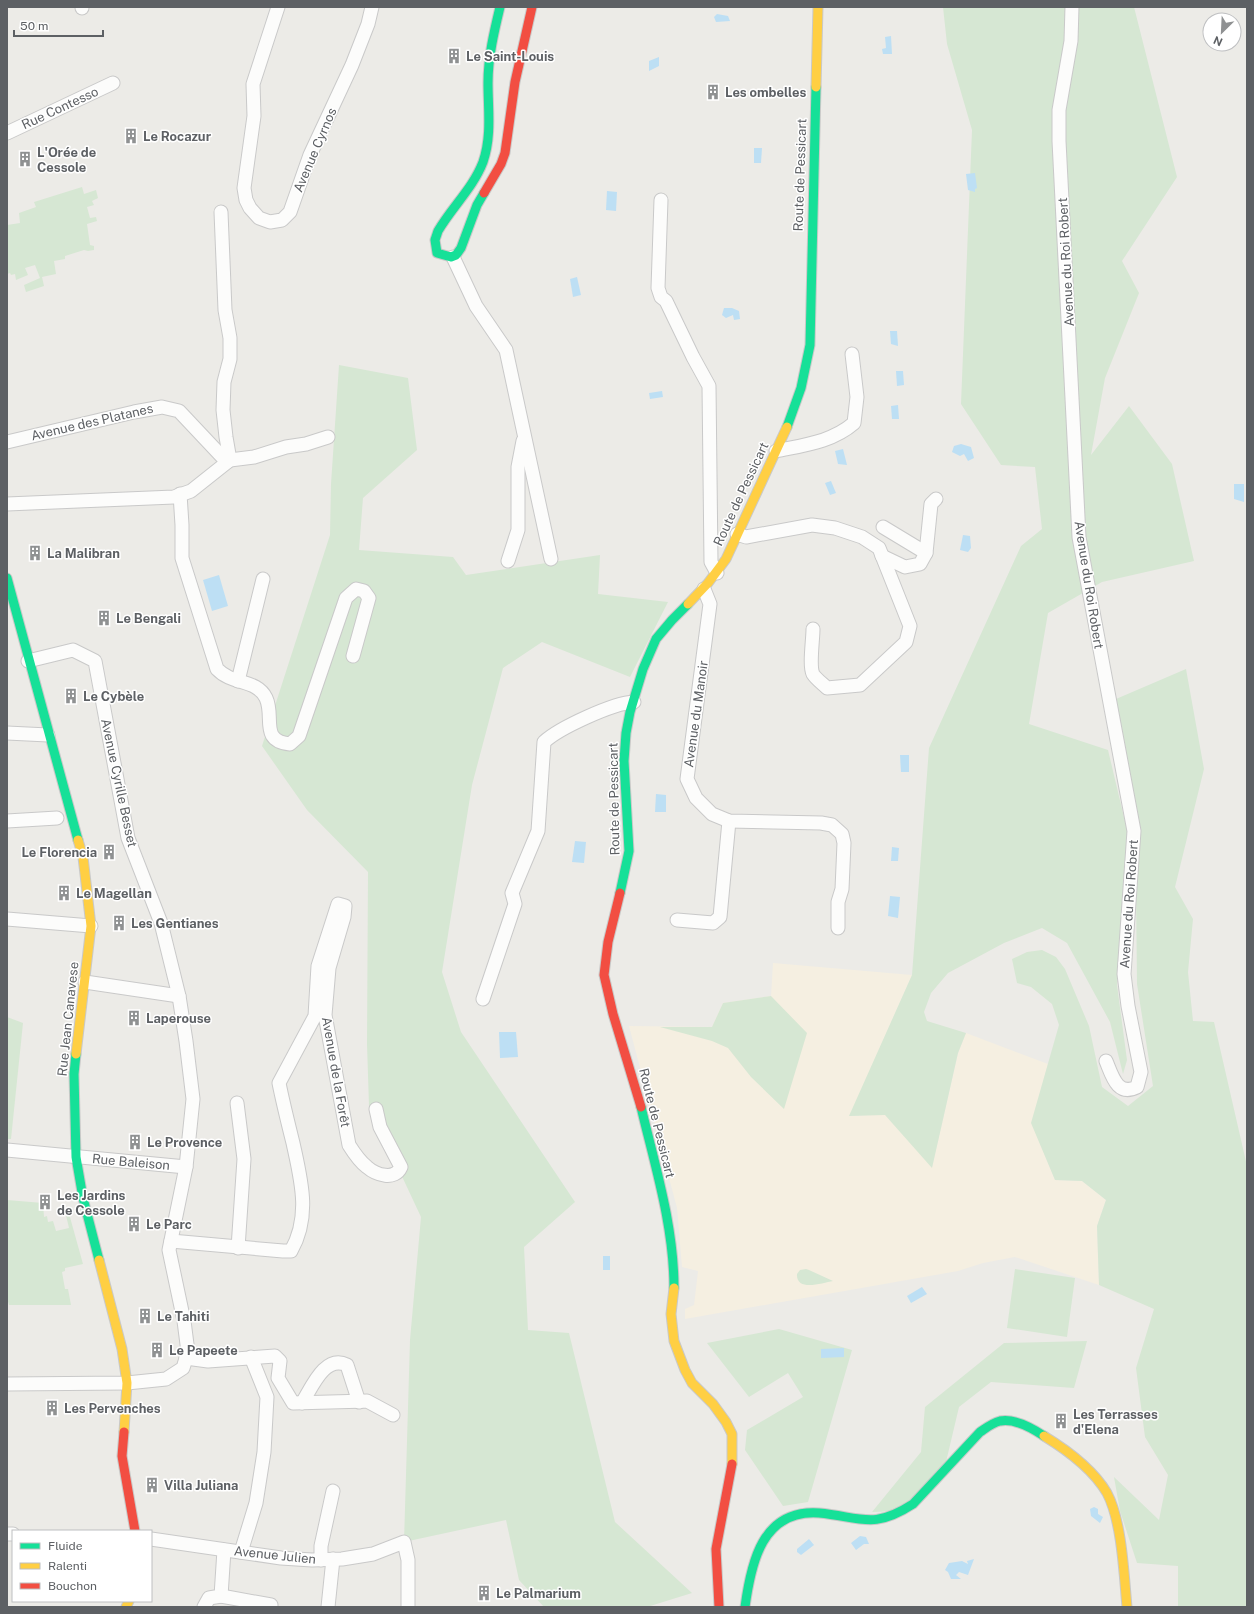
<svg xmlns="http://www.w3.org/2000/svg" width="1254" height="1614" font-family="'Public Sans',sans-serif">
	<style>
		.commercial { fill: #f5efe1 }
		.green { fill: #d6e7d3 }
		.water { fill: #bddff4 }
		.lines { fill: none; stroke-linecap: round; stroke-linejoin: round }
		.street-casing { stroke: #c9c9c9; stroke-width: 15 }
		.fast-casing { stroke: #c9c9c8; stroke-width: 11 }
		.slow-casing { stroke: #c9c9c8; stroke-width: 11 }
		.jam-casing { stroke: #c9c9c8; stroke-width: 11 }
		.street { stroke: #fcfcfb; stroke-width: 13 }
		.fast { stroke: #16e098; stroke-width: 9 }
		.slow { stroke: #ffcf43; stroke-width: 9 }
		.jam { stroke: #f24e42; stroke-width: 9 }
		.labels { text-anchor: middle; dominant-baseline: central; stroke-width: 3; stroke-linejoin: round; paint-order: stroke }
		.poi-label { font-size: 13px; font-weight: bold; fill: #5d6064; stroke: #fff; text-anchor: start }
		.street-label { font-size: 13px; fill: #5d6064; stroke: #fff }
	</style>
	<rect width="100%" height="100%" fill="#ecebe7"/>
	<!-- commercial -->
	<polygon class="commercial" points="773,963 912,975 850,1116 885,1114 932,1167 958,1053 966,1033 1048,1064 1032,1123 1055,1180 1082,1181 1106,1200 1097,1226 1099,1285 1015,1257 983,1263 958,1271 685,1319 685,1309 694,1305 698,1271 682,1267 677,1208 629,1026 712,1027 723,1003 771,996"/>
	<!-- green -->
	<g class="green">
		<polygon points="943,7 1134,7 1177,177 1122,261 1139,293 1105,378 1091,455 1129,406 1172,464 1194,561 1102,582 1048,613 1029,724 1108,750 1128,834 1117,985 1127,1060 1123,1074 1110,1022 1067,943 1042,928 1004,943 948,973 931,993 924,1012 927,1021 966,1033 958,1053 932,1168 885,1115 849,1116 912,975 929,748 1021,546 1042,529 1035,467 1001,465 961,404 972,130 947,44"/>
		<polygon points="82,187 84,194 96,190 98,198 92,201 94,205 87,207 90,218 96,217 97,221 87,224 90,245 94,246 94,250 88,251 84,250 65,256 65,259 54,261 56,274 42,277 44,286 26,292 24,285 40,278 35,265 25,268 28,275 16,280 15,274 11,275 10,273 7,274 7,225 20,223 19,213 36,207 34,202"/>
		<polygon points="339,365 408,378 417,450 363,498 359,550 453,557 466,575 600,555 598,594 668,602 630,677 542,642 503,668 472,785 442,972 461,1032 575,1202 524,1247 528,1330 569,1333 615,1522 692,1593 647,1607 544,1607 519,1580 506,1520 404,1542 410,1340 421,1217 369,1106 367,1044 368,872 307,810 262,746 330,535 331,484"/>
		<polygon points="1186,669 1204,769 1175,887 1193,919 1188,972 1193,1021 1214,1022 1247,1166 1247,1607 1178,1607 1178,1566 1137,1563 1120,1511 1114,1477 1159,1520 1168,1475 1145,1437 1136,1368 1154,1309 1099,1285 1097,1226 1106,1200 1082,1181 1055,1180 1031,1123 1059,1025 1052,1004 1031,987 1017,983 1012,959 1027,952 1042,950 1056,957 1065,969 1089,1026 1102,1087 1128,1106 1153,1086 1137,984 1136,890 1138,815 1116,699"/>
		<polygon points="771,996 807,1033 784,1109 751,1077 728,1048 712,1041 660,1027 712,1027 723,1003"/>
		<polygon points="7,1017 23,1023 11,1139 7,1139"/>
		<polygon points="7,1200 43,1203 44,1217 47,1216 48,1222 53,1221 56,1231 69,1228 65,1211 68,1210 83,1264 65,1268 65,1271 62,1272 65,1289 68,1289 71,1305 9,1305 7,1298"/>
		<path d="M806,1269L809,1270L833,1281C822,1283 796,1292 797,1274L800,1270Z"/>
		<polygon points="1015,1269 1075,1278 1067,1337 1007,1328"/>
		<polygon points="779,1329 852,1350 808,1502 783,1506 745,1450 747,1430 803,1397 788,1373 749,1397 707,1343"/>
		<polygon points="1087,1341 1074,1388 991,1382 959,1407 946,1462 899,1511 872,1512 921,1452 925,1407 1004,1343"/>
	</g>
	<!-- water -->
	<g class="water">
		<polygon points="717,14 728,16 730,21 716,22 714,17"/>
		<polygon points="891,36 892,54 883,54 882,49 886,48 885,37"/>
		<polygon points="659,57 659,66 649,71 649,61"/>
		<polygon points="754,148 762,148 761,163 754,163"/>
		<polygon points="975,173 977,188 975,189 975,192 968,190 966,174"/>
		<polygon points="607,191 617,192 616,211 606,210"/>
		<polygon points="577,277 581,295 573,297 570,279"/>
		<polygon points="724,308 732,308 739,311 740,319 734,320 733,315 726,318 722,315"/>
		<polygon points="890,331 897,331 898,346 891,344"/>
		<polygon points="896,371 903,371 904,385 897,386"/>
		<polygon points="662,391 663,397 650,399 649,393"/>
		<polygon points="898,405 899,419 892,419 891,406"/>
		<polygon points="961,444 971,447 974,458 968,461 964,454 960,456 952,452 954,446"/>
		<polygon points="843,449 847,465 838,464 835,451"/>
		<polygon points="831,481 836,493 830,495 825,483"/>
		<polygon points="1234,484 1244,484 1244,502 1234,499"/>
		<polygon points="963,535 970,536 971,548 968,552 960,550"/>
		<polygon points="219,575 228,606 212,611 203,580"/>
		<polygon points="900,755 909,755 909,772 901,772"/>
		<polygon points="656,794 666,795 666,812 655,812"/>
		<polygon points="575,841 586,842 584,863 572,862"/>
		<polygon points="892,847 899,848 898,861 891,861"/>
		<polygon points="890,896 900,897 898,918 888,916"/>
		<polygon points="499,1032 516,1032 518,1057 500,1058"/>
		<rect x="603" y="1256" width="7" height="14"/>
		<polygon points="922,1287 927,1294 911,1303 907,1296"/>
		<polygon points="844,1348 844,1357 821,1358 821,1349"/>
		<polygon points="1094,1507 1098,1509 1098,1514 1103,1517 1100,1523 1091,1516 1090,1509"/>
		<polygon points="860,1536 866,1537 869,1544 864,1544 856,1550 851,1543"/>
		<polygon points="809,1539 814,1545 801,1555 797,1552 797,1549"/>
		<polygon points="974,1559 968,1575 959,1572 956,1575 961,1579 951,1579 948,1572 945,1570 949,1563 962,1561 968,1564 967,1561"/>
	</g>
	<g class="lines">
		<!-- street casing -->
		<g class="street-casing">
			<g id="street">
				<polyline points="82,7 82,8"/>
				<polyline points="278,7 253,84 254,116 244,188 246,200 250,208 259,218 270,222 282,220 290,212 310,155 352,65 368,24 372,7"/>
				<path d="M1072,7L1071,41L1059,110V141L1079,537L1134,831L1124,974L1128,1006L1141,1072L1137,1087C1117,1097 1112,1075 1106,1061"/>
				<polyline points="7,133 113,83"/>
				<polyline points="661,200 658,288 661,297 666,301 693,357 709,386 711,562 717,573"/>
				<polyline points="221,212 225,310 230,338 230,359 224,382 223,410 226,437 230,460"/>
				<polyline points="453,257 476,306 506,350 551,559"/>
				<polyline points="7,442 134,412 162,407 179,411 227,462"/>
				<path d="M776,451C804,445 832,442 854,423L857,397L852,354"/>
				<polyline points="230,460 254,457 286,447 306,444 328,437"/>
				<path d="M180,494L182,525V558L217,669C232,685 257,679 266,698C275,717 259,741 290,744L299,736L346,598L356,589L364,591L369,598L353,656"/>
				<polyline points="7,504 174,497 191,491 230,460"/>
				<polyline points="883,527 926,553"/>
				<path d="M737,534L746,537L812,525L835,528L862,537L879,548L910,626L906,642L860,685L827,688C823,684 816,679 813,674C809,666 813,640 813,629"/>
				<polyline points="882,556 905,567 920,564 926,553 931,504 936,499"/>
				<polyline points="508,561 518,530 518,467 523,441"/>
				<polyline points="704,589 710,604 687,779 696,798 712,814 729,821 821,823 832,825 842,834 844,843 842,889 838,902 838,928"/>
				<polyline points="238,681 263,579"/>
				<polyline points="7,733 48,735"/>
				<polyline points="7,821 57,818"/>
				<polyline points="7,919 91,926"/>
				<polyline points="677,920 713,923 720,917 729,821"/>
				<polyline points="85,982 179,996"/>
				<path d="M483,999L515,904L512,893L538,831L544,742C559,728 613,703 634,702"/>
				<polyline points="237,1103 244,1159 238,1248"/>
				<polyline points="7,1150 186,1167"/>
				<path d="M171,1241L283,1251H291C311,1216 301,1180 293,1143C288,1123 283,1103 279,1083L315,1016L318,966L338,904L345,906L344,917L329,968L325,1015L349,1145C354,1153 359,1161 367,1167C376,1175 395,1181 401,1167L380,1127L376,1109"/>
				<polyline points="186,1358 208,1361 275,1356 280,1361 278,1378 293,1403 367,1401 393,1415"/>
				<polyline points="7,1384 127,1383 166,1379 183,1368 188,1352 184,1321 169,1250 186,1167 193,1099 186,1041 179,996 161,923 128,838 95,661 73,650 28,661"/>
				<path d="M302,1403C312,1387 325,1354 347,1365L359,1402"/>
				<polyline points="7,1534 13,1534"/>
				<polyline points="151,1539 281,1558 312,1560 342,1559 373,1554 404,1542 408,1560 408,1607"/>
				<polyline points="241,1552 256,1503 264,1452 267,1397 251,1357"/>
				<polyline points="321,1560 321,1546 333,1491"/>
				<polyline points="221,1596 271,1605"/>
				<polyline points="204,1607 209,1598 221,1596 224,1550"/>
				<polyline points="328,1607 333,1559"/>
			</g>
		</g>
		<!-- fast casing -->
		<g class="fast-casing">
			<g id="fast">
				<path d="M484,193L477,205L461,248L456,255L451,257L437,253L435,240L438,231C452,207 473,188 483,162C492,136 488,109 488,83C488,57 494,32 500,7"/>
				<polyline points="787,427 801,388 810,345 816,87"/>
				<polyline points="7,578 78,840"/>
				<polyline points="620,893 629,851 624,761 626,733 630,712 643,669 656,639 672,620 688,604"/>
				<polyline points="76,1054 74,1074 76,1157 83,1198 99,1260"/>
				<path d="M641,1107C655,1166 674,1226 674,1288"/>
				<path d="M745,1607C751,1563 762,1509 819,1513C861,1517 873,1530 913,1504L980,1432C986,1428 992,1423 1000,1421C1015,1418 1032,1428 1044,1436"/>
			</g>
		</g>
		<!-- slow casing -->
		<g class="slow-casing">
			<g id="slow">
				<polyline points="816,87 818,7"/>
				<polyline points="688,604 708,583 726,559 787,427"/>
				<polyline points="76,1054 91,926 83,857 78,840"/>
				<polyline points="99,1260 122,1349 127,1383 124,1432"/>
				<polyline points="674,1288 671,1314 674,1341 685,1370 692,1383 713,1404 726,1422 732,1434 732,1464"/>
				<path d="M1044,1436C1067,1450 1093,1469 1107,1493C1122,1521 1124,1575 1127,1607"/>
				<polyline points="126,1607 129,1601"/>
			</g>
		</g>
		<!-- jam casing -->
		<g class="jam-casing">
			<g id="jam">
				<polyline points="484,193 501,164 505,153 515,82 532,7"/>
				<polyline points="620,893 608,942 604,975 613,1014 641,1107"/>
				<polyline points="124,1432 122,1456 135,1531"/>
				<polyline points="719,1607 716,1549 732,1464"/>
			</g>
		</g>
		<!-- street -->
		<use href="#street" class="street"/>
		<!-- fast -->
		<use href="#fast" class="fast"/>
		<!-- slow -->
		<use href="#slow" class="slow"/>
		<!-- jam -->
		<use href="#jam" class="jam"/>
	</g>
	<!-- icons -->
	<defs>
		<g id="building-bare" transform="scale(1.2)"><path d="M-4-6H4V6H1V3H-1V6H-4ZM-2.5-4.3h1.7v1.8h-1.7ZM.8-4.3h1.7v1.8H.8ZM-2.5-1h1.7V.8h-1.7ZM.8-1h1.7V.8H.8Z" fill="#8f9192" stroke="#fff" stroke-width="2.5" paint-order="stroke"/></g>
	</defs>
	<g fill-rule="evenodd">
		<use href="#building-bare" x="454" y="56"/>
		<use href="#building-bare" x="713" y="92"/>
		<use href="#building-bare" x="131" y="136"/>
		<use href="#building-bare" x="25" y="159"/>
		<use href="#building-bare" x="35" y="553"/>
		<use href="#building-bare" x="104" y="618"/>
		<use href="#building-bare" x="71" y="696"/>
		<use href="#building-bare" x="109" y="852"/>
		<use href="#building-bare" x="64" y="893"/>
		<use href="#building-bare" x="119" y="923"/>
		<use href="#building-bare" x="134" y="1018"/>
		<use href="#building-bare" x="135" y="1142"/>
		<use href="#building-bare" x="45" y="1202"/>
		<use href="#building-bare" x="134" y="1224"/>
		<use href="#building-bare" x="145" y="1316"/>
		<use href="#building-bare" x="157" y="1350"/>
		<use href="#building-bare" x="52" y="1408"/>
		<use href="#building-bare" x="1061" y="1421"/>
		<use href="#building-bare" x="152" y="1485"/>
		<use href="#building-bare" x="484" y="1593"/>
	</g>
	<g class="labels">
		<!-- poi labels -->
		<g class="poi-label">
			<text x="466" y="56">Le Saint-Louis</text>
			<text x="725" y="92">Les ombelles</text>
			<text x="143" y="136">Le Rocazur</text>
			<text x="37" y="152">L'Orée de<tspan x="37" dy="15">Cessole</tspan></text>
			<text x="47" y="553">La Malibran</text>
			<text x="116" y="618">Le Bengali</text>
			<text x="83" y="696">Le Cybèle</text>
			<text x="97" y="852" text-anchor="end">Le Florencia</text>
			<text x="76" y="893">Le Magellan</text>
			<text x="131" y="923">Les Gentianes</text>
			<text x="146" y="1018">Laperouse</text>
			<text x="147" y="1142">Le Provence</text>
			<text x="57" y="1195">Les Jardins<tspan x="57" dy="15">de Cessole</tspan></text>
			<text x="146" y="1224">Le Parc</text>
			<text x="157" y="1316">Le Tahiti</text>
			<text x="169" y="1350">Le Papeete</text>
			<text x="64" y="1408">Les Pervenches</text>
			<text x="1073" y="1414">Les Terrasses<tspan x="1073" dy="15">d'Elena</tspan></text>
			<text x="164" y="1485">Villa Juliana</text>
			<text x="496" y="1593">Le Palmarium</text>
		</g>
		<!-- street labels -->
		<g class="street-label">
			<text transform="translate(60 108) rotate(-25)">Rue Contesso</text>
			<text transform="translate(315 150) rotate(-67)">Avenue Cyrnos</text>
			<text transform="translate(800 175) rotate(-88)">Route de Pessicart</text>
			<text transform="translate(1066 262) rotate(-93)">Avenue du Roi Robert</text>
			<text transform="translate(92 422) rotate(-13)">Avenue des Platanes</text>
			<text transform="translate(741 494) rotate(-65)">Route de Pessicart</text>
			<text transform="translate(1089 585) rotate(81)">Avenue du Roi Robert</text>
			<text transform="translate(696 714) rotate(-82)">Avenue du Manoir</text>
			<text transform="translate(119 783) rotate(78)">Avenue Cyrille Besset</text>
			<text transform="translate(614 799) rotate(-91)">Route de Pessicart</text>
			<text transform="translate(1129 904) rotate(-86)">Avenue du Roi Robert</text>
			<text transform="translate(68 1019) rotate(-84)">Rue Jean Canavese</text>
			<text transform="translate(336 1072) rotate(80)">Avenue de la Forêt</text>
			<text transform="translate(657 1123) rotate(76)">Route de Pessicart</text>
			<text transform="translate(131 1162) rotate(5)">Rue Baleison</text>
			<text transform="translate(275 1555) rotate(6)">Avenue Julien</text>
		</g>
	</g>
	<!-- border -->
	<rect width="1254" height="1614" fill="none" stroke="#5d6064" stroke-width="16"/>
	<!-- legend -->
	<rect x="12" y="1530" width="140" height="72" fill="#ffffff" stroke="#bebfc1"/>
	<rect x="20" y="1543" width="20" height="6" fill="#16e098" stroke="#bebfc1"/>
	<text x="48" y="1550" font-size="12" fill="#5d6064">Fluide</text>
	<rect x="20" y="1563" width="20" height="6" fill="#ffcf43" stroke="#bebfc1"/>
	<text x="48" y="1570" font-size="12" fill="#5d6064">Ralenti</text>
	<rect x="20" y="1583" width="20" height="6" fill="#f24e42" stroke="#bebfc1"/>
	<text x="48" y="1590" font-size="12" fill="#5d6064">Bouchon</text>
	<!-- north arrow -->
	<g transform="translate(1222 32) rotate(204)"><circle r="19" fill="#ffffff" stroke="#bebfc1"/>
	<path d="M0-3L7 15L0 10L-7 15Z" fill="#8f9192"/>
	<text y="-6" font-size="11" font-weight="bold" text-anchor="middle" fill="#5d6064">N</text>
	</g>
	<!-- scale -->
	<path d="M14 30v6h89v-6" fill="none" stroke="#5d6064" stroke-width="2"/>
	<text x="20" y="30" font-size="12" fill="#5d6064" stroke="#ffffff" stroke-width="3" paint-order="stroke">50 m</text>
</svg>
